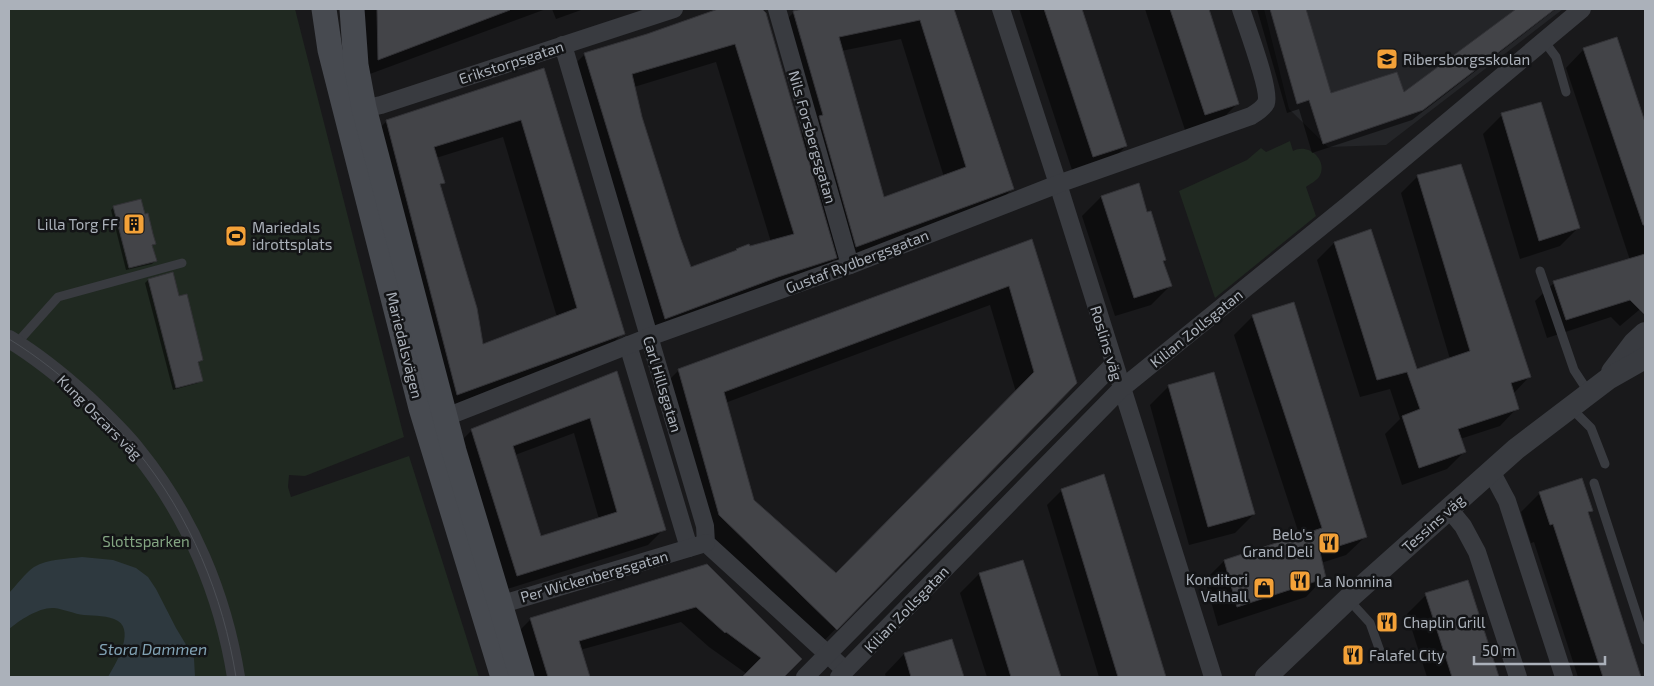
<svg xmlns="http://www.w3.org/2000/svg" width="1654" height="686" font-family="'Exo 2',sans-serif">
	<style>
		.built { fill: #242528 }
		.green { fill: #202921 }
		.water { fill: #2e393f }
		.shadow { fill: #0007; fill-rule: evenodd }
		.building { fill: #434448; stroke: #333337; fill-rule: evenodd }
		.lines { fill: none; stroke-linecap: round; stroke-linejoin: round }
		.service { stroke: #393b40; stroke-width: 9 }
		.minor { stroke: #393b40; stroke-width: 18 }
		.tertiary { stroke: #393b40; stroke-width: 22 }
		.secondary { stroke: #474a50; stroke-width: 25 }
		.tram { stroke: #4c4f55; stroke-width: 1 }
		.labels { text-anchor: middle; dominant-baseline: central; stroke-width: 5; stroke-linejoin: round; paint-order: stroke }
		.poi-label { font-size: 15px; fill: #abb1ba; stroke: #131416; text-anchor: start }
		.street-label { font-size: 15px; fill: #abb1ba; stroke: #131416 }
		.park-label { font-size: 15px; fill: #83a582; stroke: #131416 }
		.water-label { font-size: 16px; font-style: italic; fill: #82a3b5; stroke: #131416 }
	</style>
	<rect width="100%" height="100%" fill="#19191b"/>
	<!-- built -->
	<polygon class="built" points="1264,9 1563,9 1386,145 1328,147 1289,109"/>
	<!-- green -->
	<g class="green">
		<polygon points="9,9 295,9 404,437 305,476 289,475 288,487 291,497 409,456 479,677 9,677"/>
		<path d="M1290,141L1293,151C1309,142 1329,161 1319,177C1316,181 1310,184 1306,187L1316,216L1215,298L1179,191L1247,160L1261,148L1266,152Z"/>
	</g>
	<!-- water -->
	<path class="water" d="M82,557L113,560L136,568L148,577L156,589L176,628L194,658L195,677H108C115,665 135,632 118,621C108,615 95,616 84,615C74,614 64,609 54,608C39,607 20,620 9,629V593C17,585 24,574 34,567C48,559 66,559 82,557Z"/>
	<!-- shadow -->
	<g class="shadow">
		<polygon points="358,9 546,9 359,78"/>
		<polygon points="552,9 584,9 556,19"/>
		<path d="M721,9H760L765,14L800,136L804,132L775,31L794,12L809,9H953L1012,189L993,208L837,265L835,259L817,277L646,337L566,73L585,54L647,35ZM901,39L944,177L883,199L841,51ZM716,62L771,242L737,250L734,253L691,268L679,237L641,117L634,87Z"/>
		<polygon points="1019,9 1081,9 1126,146 1107,165 1074,176"/>
		<polygon points="1145,9 1207,9 1238,103 1219,122 1186,133"/>
		<polygon points="1257,9 1304,9 1330,95 1403,94 1518,9 1556,9 1412,120 1312,153 1299,109 1287,113"/>
		<polygon points="1616,39 1645,126 1645,305 1620,326 1611,317 1547,338 1535,301 1554,283 1630,260 1566,68 1584,49"/>
		<path d="M543,70L623,333L605,351L439,412L368,139L387,121ZM503,137L557,317L482,346L440,186L443,182L436,158Z"/>
		<polygon points="1502,115 1579,227 1560,246 1520,259 1483,134"/>
		<polygon points="1418,176 1530,376 1513,394 1517,408 1500,426 1460,439 1464,452 1447,469 1402,485 1385,434 1400,419 1390,389 1360,397 1317,260 1334,243 1416,370 1450,359 1401,193"/>
		<polygon points="1101,197 1146,214 1165,260 1162,262 1170,286 1151,305 1115,316 1082,216"/>
		<polygon points="114,207 154,243 152,246 155,261 152,264 126,270 111,210"/>
		<path d="M1032,240L1075,383L817,648L700,534L660,389L679,370ZM990,305L1016,392L836,575L753,501L725,403Z"/>
		<polygon points="148,280 178,297 202,360 197,364 201,380 198,383 173,390 145,283"/>
		<polygon points="1253,316 1366,536 1346,555 1321,563 1325,577 1306,597 1218,626 1205,580 1224,561 1300,537 1234,335"/>
		<path d="M616,373L664,529L648,545L501,591L456,446L472,430ZM574,433L599,519L540,537L515,455Z"/>
		<polygon points="1169,386 1254,514 1235,533 1189,545 1150,405"/>
		<polygon points="1103,476 1164,677 1099,677 1047,505 1062,490"/>
		<polygon points="1540,493 1591,511 1587,515 1640,677 1578,677 1534,542 1531,543 1521,512"/>
		<polygon points="1022,562 1060,677 987,677 960,593 979,574"/>
		<polygon points="707,565 800,659 783,677 744,677 747,674 709,647 681,622 580,650 589,677 529,677 516,634 531,619"/>
		<polygon points="1467,581 1497,677 1427,677 1407,614 1426,595"/>
		<polygon points="951,640 962,677 886,677 885,674 904,654"/>
	</g>
	<!-- building -->
	<g class="building">
		<polygon points="377,9 510,9 510,10 378,60"/>
		<path d="M718,9H762L766,13L837,258L778,277L665,319L584,53L647,34ZM735,44L794,234L750,246L749,244L736,249L737,250L691,267L680,237L642,117L632,74Z"/>
		<path d="M803,9H954L1014,189L856,247L819,116L823,115L793,11ZM920,20L966,167L884,197L839,37Z"/>
		<polygon points="1044,9 1082,9 1127,146 1093,157"/>
		<polygon points="1170,9 1209,9 1239,104 1205,115"/>
		<polygon points="1270,9 1306,9 1331,93 1397,72 1404,92 1516,9 1555,9 1423,110 1323,144 1309,100 1297,104"/>
		<polygon points="1617,37 1645,122 1645,225 1643,225 1583,48"/>
		<path d="M544,68L625,334L457,395L386,120ZM521,120L577,308L483,344L477,308L440,184L445,183L434,147Z"/>
		<polygon points="1541,102 1580,228 1539,241 1501,113"/>
		<polygon points="1461,164 1531,377 1511,383 1519,409 1458,429 1466,452 1419,468 1402,416 1420,409 1407,372 1377,380 1334,242 1371,229 1417,369 1470,351 1417,175"/>
		<polygon points="1139,183 1147,212 1151,211 1166,260 1163,261 1172,286 1134,298 1101,196"/>
		<polygon points="141,199 145,214 148,213 153,234 156,244 152,245 157,261 129,268 113,206"/>
		<path d="M1032,239L1077,383L837,630L719,515L678,369ZM1009,286L1034,372L836,573L754,500L724,392Z"/>
		<polygon points="1645,254 1645,315 1630,300 1566,320 1553,281"/>
		<polygon points="173,272 179,296 187,294 203,360 198,362 203,381 176,388 148,279"/>
		<polygon points="1294,302 1367,537 1320,552 1326,578 1237,607 1224,560 1322,528 1252,315"/>
		<path d="M617,371L666,530L517,576L471,429ZM590,418L617,512L541,536L513,446Z"/>
		<polygon points="1214,372 1255,514 1208,527 1168,385"/>
		<polygon points="1104,474 1166,677 1118,677 1061,489"/>
		<polygon points="1582,478 1593,511 1588,512 1641,677 1603,677 1553,524 1550,525 1539,492"/>
		<polygon points="1023,560 1061,677 1011,677 979,573"/>
		<polygon points="707,564 802,659 784,677 742,677 761,658 726,632 725,633 696,607 579,641 590,677 548,677 530,618"/>
		<polygon points="1468,580 1499,677 1452,677 1425,593"/>
		<polygon points="952,639 964,677 911,677 904,653"/>
	</g>
	<g class="lines">
		<!-- service -->
		<g class="service">
			<polyline points="1544,41 1556,57 1566,92"/>
			<polyline points="1540,271 1574,370 1589,393"/>
			<polyline points="16,344 58,297 182,263"/>
			<polyline points="1571,408 1591,428 1605,464"/>
			<polyline points="1594,483 1645,640"/>
			<polyline points="1348,599 1370,623 1380,651 1384,658"/>
		</g>
		<!-- minor -->
		<g class="minor">
			<polyline points="777,9 850,265"/>
			<polyline points="1001,9 1058,184 1213,677"/>
			<polyline points="563,45 705,526 706,543 845,670"/>
			<polyline points="353,111 381,105 674,9"/>
			<path d="M9,339C37,356 63,377 87,399C104,415 122,432 137,451C190,516 223,595 236,677"/>
			<polyline points="628,345 689,548"/>
			<path d="M446,417L649,337L850,265L1058,184L1251,116C1256,113 1263,109 1266,103C1271,91 1246,25 1241,9"/>
			<polyline points="1491,471 1507,501 1564,677"/>
			<polyline points="1449,509 1463,526 1477,552 1518,677"/>
			<polyline points="489,608 706,543"/>
			<polyline points="805,677 1113,365"/>
			<polyline points="839,677 1121,389 1348,205 1582,9"/>
		</g>
		<!-- tertiary -->
		<g class="tertiary">
			<polyline points="1612,372 1634,343 1645,333"/>
			<polyline points="1266,677 1348,599 1516,449 1608,379 1645,358"/>
		</g>
		<!-- secondary -->
		<g class="secondary">
			<polyline points="324,9 330,50 421,408 503,677"/>
			<polyline points="352,9 356,65 364,108 454,451 522,677"/>
		</g>
		<!-- tram -->
		<path class="tram" d="M9,339C37,356 63,377 87,399C104,415 122,432 137,451C190,516 223,595 236,677"/>
	</g>
	<!-- icons -->
	<defs>
		<g id="school-square" transform="scale(1.125)"><rect x="-9" y="-9" width="18" height="18" rx="4" fill="#f3a138" stroke="#131416"/><path d="M0-5L7-2L0 1L-7-2ZM-4 1L0 2.5L4 1V4Q0 6-4 4Z" fill="#111"/></g>
		<g id="building-square" transform="scale(1.125)"><rect x="-9" y="-9" width="18" height="18" rx="4" fill="#f3a138" stroke="#131416"/><path d="M-4-6H4V6H1V3H-1V6H-4ZM-2.5-4.3h1.7v1.8h-1.7ZM.8-4.3h1.7v1.8H.8ZM-2.5-1h1.7V.8h-1.7ZM.8-1h1.7V.8H.8Z" fill="#111"/></g>
		<g id="stadium-square" transform="scale(1.125)"><rect x="-9" y="-9" width="18" height="18" rx="4" fill="#f3a138" stroke="#131416"/><path d="M0-5a6.5 5 0 1 0 0 10a6.5 5 0 1 0 0-10ZM-3.5-1.8h7v3.6h-7Z" fill="#111"/></g>
		<g id="restaurant-square" transform="scale(1.125)"><rect x="-9" y="-9" width="18" height="18" rx="4" fill="#f3a138" stroke="#131416"/><path d="M-5-6h1v4h1v-4h1v4h1v-4h1v5L-1.5 .5V6h-2V.5L-5-1ZM5-6V6H3V1.5H1.5Q1.5-4 5-6Z" fill="#111"/></g>
		<g id="shop-square" transform="scale(1.125)"><rect x="-9" y="-9" width="18" height="18" rx="4" fill="#f3a138" stroke="#131416"/><path d="M-5-2.5h2.3a2.7 3.5 0 0 1 5.4 0H5L5.5 6h-11ZM-1.5-2.5h3a1.5 2.3 0 0 0-3 0Z" fill="#111"/></g>
	</defs>
	<g fill-rule="evenodd">
		<use href="#school-square" x="1387" y="59"/>
		<use href="#building-square" x="134" y="224"/>
		<use href="#stadium-square" x="236" y="236"/>
		<use href="#restaurant-square" x="1329" y="543"/>
		<use href="#restaurant-square" x="1300" y="581"/>
		<use href="#shop-square" x="1264" y="588"/>
		<use href="#restaurant-square" x="1387" y="622"/>
		<use href="#restaurant-square" x="1353" y="655"/>
	</g>
	<g class="labels">
		<!-- poi labels -->
		<g class="poi-label">
			<text x="1403" y="59">Ribersborgsskolan</text>
			<text x="118" y="224" text-anchor="end">Lilla Torg FF</text>
			<text x="252" y="227">Mariedals<tspan x="252" dy="17">idrottsplats</tspan></text>
			<text x="1313" y="534" text-anchor="end">Belo's<tspan x="1313" dy="17">Grand Deli</tspan></text>
			<text x="1248" y="579" text-anchor="end">Konditori<tspan x="1248" dy="17">Valhall</tspan></text>
			<text x="1316" y="581">La Nonnina</text>
			<text x="1403" y="622">Chaplin Grill</text>
			<text x="1369" y="655">Falafel City</text>
		</g>
		<!-- street labels -->
		<g class="street-label">
			<text transform="translate(511 62) rotate(-18)">Erikstorpsgatan</text>
			<text transform="translate(813 137) rotate(74)">Nils Forsbergsgatan</text>
			<text transform="translate(857 261) rotate(-21)">Gustaf Rydbergsgatan</text>
			<text transform="translate(1196 328) rotate(-39)">Kilian Zollsgatan</text>
			<text transform="translate(1107 343) rotate(73)">Roslins väg</text>
			<text transform="translate(405 345) rotate(76)">Mariedalsvägen</text>
			<text transform="translate(663 384) rotate(73)">Carl Hillsgatan</text>
			<text transform="translate(100 417) rotate(45)">Kung Oscars väg</text>
			<text transform="translate(1433 523) rotate(-42)">Tessins väg</text>
			<text transform="translate(594 576) rotate(-16)">Per Wickenbergsgatan</text>
			<text transform="translate(906 609) rotate(-46)">Kilian Zollsgatan</text>
		</g>
		<!-- park labels -->
		<g class="park-label">
			<text x="146" y="541">Slottsparken</text>
		</g>
		<!-- water labels -->
		<g class="water-label">
			<text x="153" y="648">Stora Dammen</text>
		</g>
	</g>
	<!-- border -->
	<rect width="1654" height="686" fill="none" stroke="#abb1ba" stroke-width="20"/>
	<!-- scale -->
	<path d="M1474 656v8h131v-8" fill="none" stroke="#abb1ba" stroke-width="2.5"/>
	<text x="1482" y="656" font-size="15" fill="#abb1ba" stroke="#131416" stroke-width="4" paint-order="stroke">50 m</text>
</svg>
